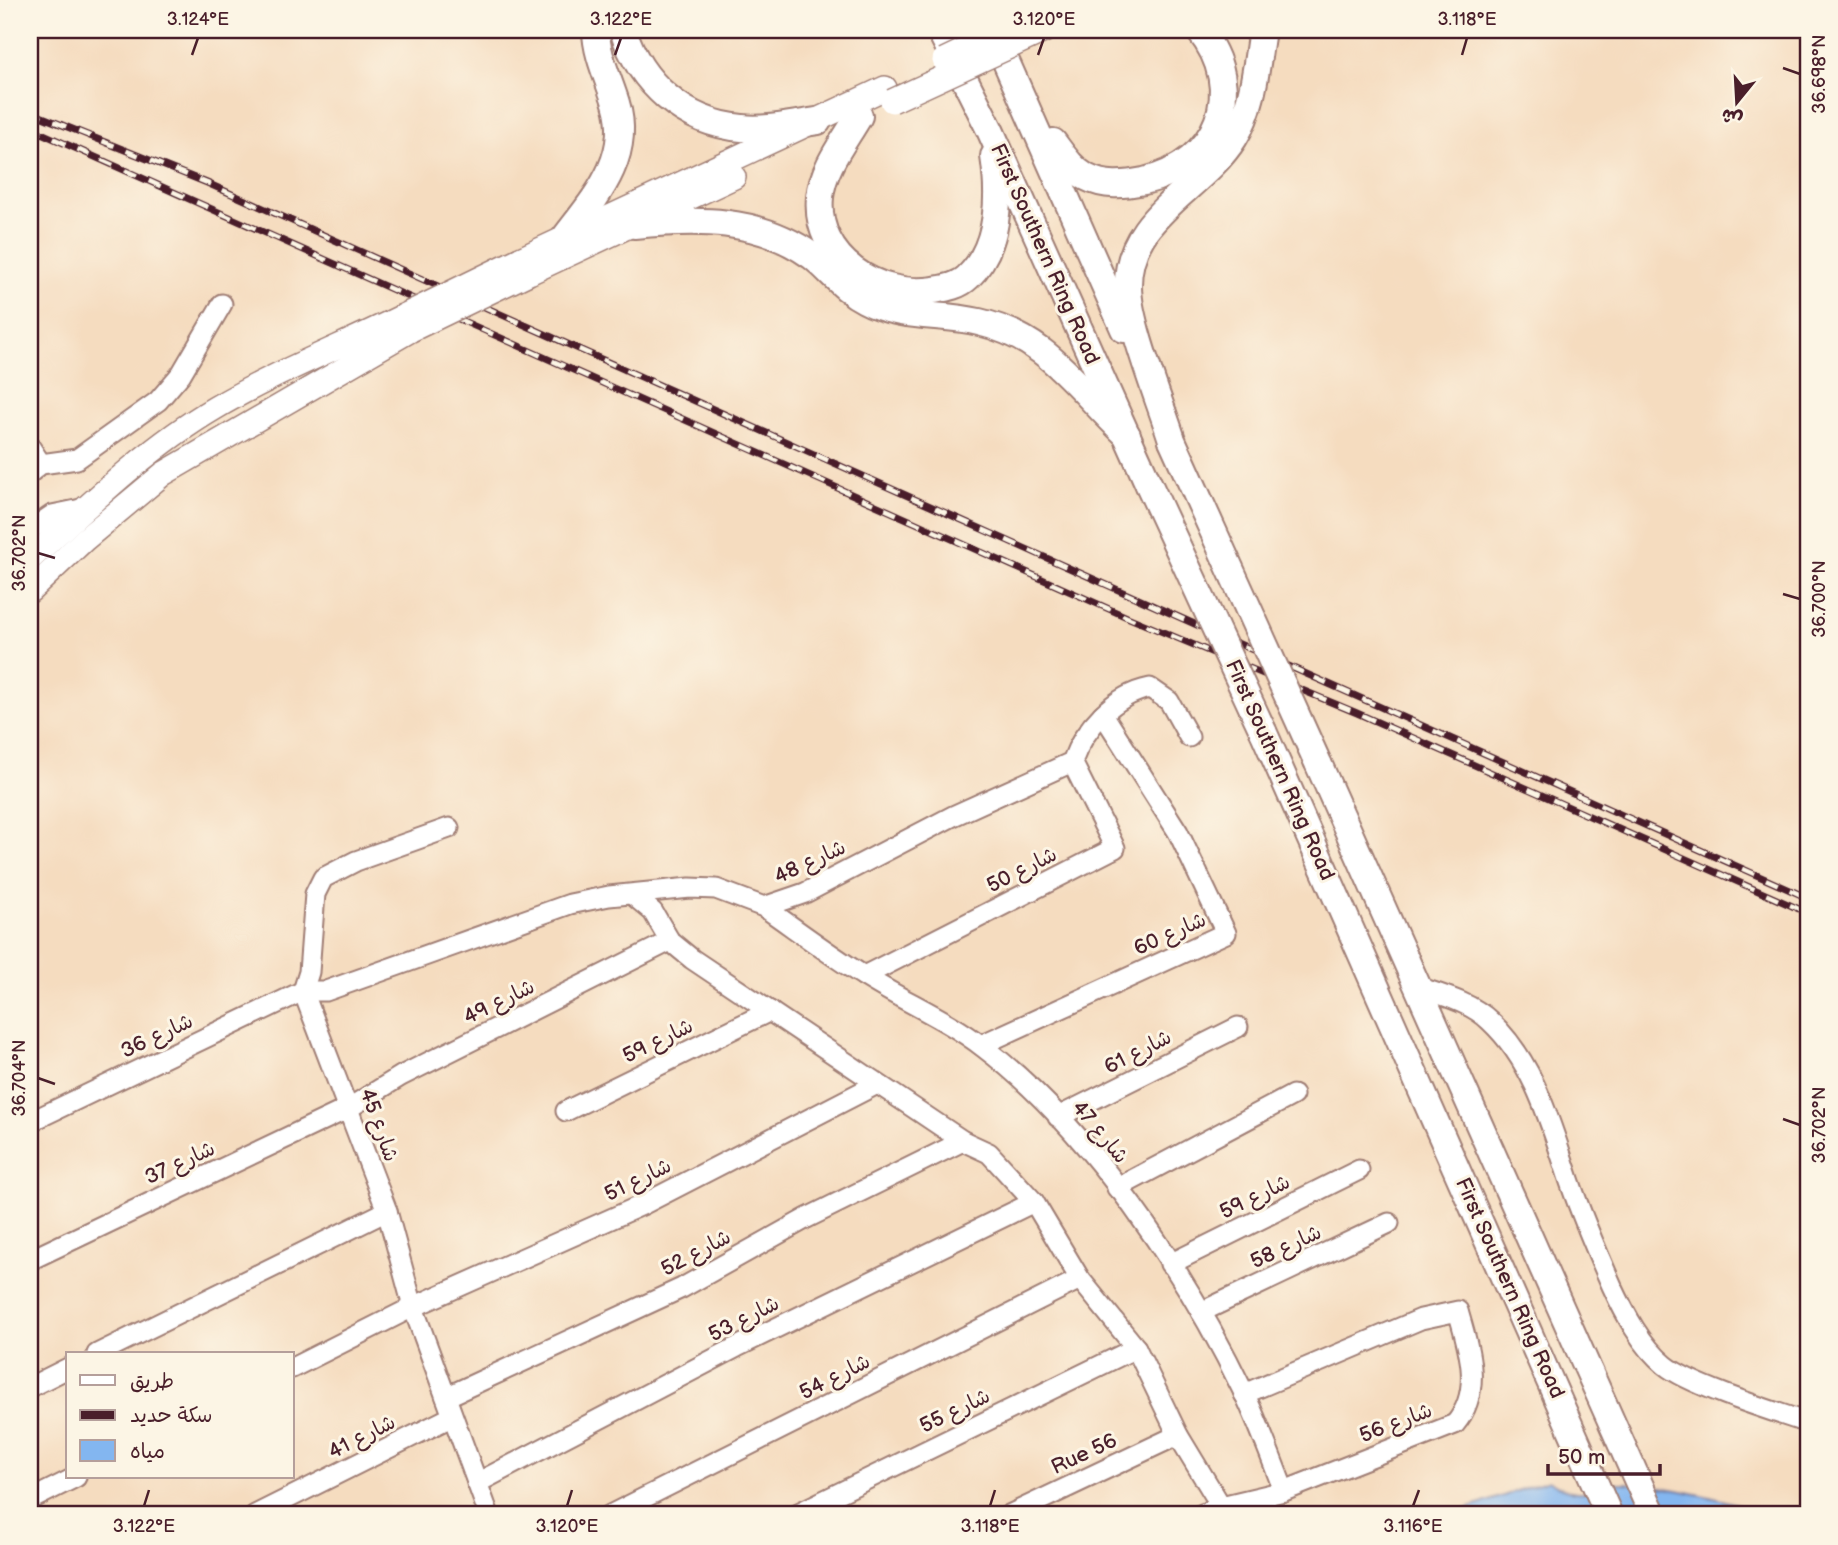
<svg xmlns="http://www.w3.org/2000/svg" width="1838" height="1545" font-family="'Balsamiq Sans','Playpen Sans Arabic',sans-serif">
	<style>
		.water { fill: #83b6f0; stroke: #666a8e; stroke-width: 2 }
		.lines { fill: none; stroke-linecap: round; stroke-linejoin: round }
		.minor-casing { stroke: #a07e75; stroke-width: 23 }
		.major-casing { stroke: #a07e75; stroke-width: 26 }
		.highway-casing { stroke: #a07e75; stroke-width: 30 }
		.minor { stroke: #fff; stroke-width: 19 }
		.major { stroke: #fff; stroke-width: 23 }
		.highway { stroke: #fff; stroke-width: 26 }
		.rail-casing { stroke: #4a1f2b; stroke-width: 7 }
		.rail { stroke: #fcf5e5; stroke-width: 4.5; stroke-dasharray: 13; stroke-linecap: butt }
		.major-bridge-casing { stroke: #a07e75; stroke-width: 26; stroke-linecap: butt }
		.highway-bridge-casing { stroke: #a07e75; stroke-width: 30; stroke-linecap: butt }
		.major-bridge { stroke: #fff; stroke-width: 23 }
		.highway-bridge { stroke: #fff; stroke-width: 26 }
		.ticks { fill: none; stroke: #4a1f2b; stroke-width: 2.5 }
		.labels { text-anchor: middle; dominant-baseline: central; stroke-width: 6; stroke-linejoin: round; paint-order: stroke }
		.street-label { font-size: 21px; fill: #4a1f2b; stroke: #fcf5e5 }
		.neatline { fill: none; stroke: #4a1f2b; stroke-width: 2.5 }
		.ticks-label { font-size: 18px; text-anchor: middle; fill: #4a1f2b }
	</style>
	<rect width="100%" height="100%" fill="#fcf5e5"/>
	<filter id="ink" filterUnits="userSpaceOnUse"><feTurbulence type="fractalNoise" baseFrequency=".0143" numOctaves="2"/><feDisplacementMap in="SourceGraphic" scale="14" xChannelSelector="R" yChannelSelector="G"/><feConvolveMatrix kernelMatrix="1 2 1 2 8 2 1 2 1" color-interpolation-filters="sRGB"/></filter>
	<filter id="wash" filterUnits="userSpaceOnUse"><feTurbulence type="fractalNoise" baseFrequency=".00686" numOctaves="4" result="noise"/><feDisplacementMap in="SourceGraphic" scale="28" xChannelSelector="R" yChannelSelector="G"/><feGaussianBlur stdDeviation="1.57" result="paint"/><feColorMatrix in="noise" values="0 0 0 0 0 0 0 0 0 0 0 0 0 0 0 0 0 1.4 0 .05"/><feComposite in="paint" operator="in"/></filter>
	<g filter="url(#wash)">
		<rect width="100%" height="100%" fill="#f5dcbf"/>
		<!-- water -->
		<path class="water" d="M1548,1480C1591,1507 1590,1481 1625,1483C1669,1486 1730,1500 1770,1515H1450Z"/>
	</g>
	<g filter="url(#ink)">
		<g class="lines">
			<!-- minor casing -->
			<g class="minor-casing">
				<g id="minor">
					<polyline points="30,447 41,464"/>
					<polyline points="30,473 41,464 77,459 158,401 181,374 222,304"/>
					<polyline points="30,530 52,515 86,508"/>
					<polyline points="449,828 356,861 323,878 315,894 309,972 303,991 387,1211 413,1307 489,1515"/>
					<polyline points="634,896 653,912 670,941 692,959 963,1141 989,1153 1034,1202 1080,1279 1136,1348 1178,1435 1221,1506"/>
					<path d="M764,907C797,930 830,955 864,976C903,1001 947,1019 983,1047C1089,1127 1187,1274 1244,1393C1259,1424 1271,1458 1284,1491"/>
					<polyline points="864,976 1115,848 1072,762"/>
					<path d="M1418,987C1442,995 1472,1003 1490,1021C1535,1063 1551,1126 1570,1182C1582,1217 1597,1252 1612,1286C1625,1314 1641,1345 1665,1365C1689,1385 1775,1412 1808,1423"/>
					<polyline points="981,1045 1226,933 1178,832 1103,714"/>
					<polyline points="566,1111 770,1011"/>
					<polyline points="1058,1117 1238,1027"/>
					<path d="M30,1122L303,991H326L570,904L609,896L690,888L716,889L764,907L805,893L953,816L1072,762C1084,728 1114,695 1150,688L1169,701L1189,737"/>
					<polyline points="1117,1188 1293,1095"/>
					<polyline points="30,1260 349,1108 401,1076 670,941"/>
					<polyline points="1170,1264 1359,1170"/>
					<polyline points="1201,1312 1389,1223"/>
					<polyline points="97,1354 387,1211"/>
					<polyline points="292,1368 413,1307 642,1205 877,1084"/>
					<polyline points="30,1387 68,1368"/>
					<polyline points="446,1397 682,1288 807,1218 963,1141"/>
					<polyline points="477,1483 737,1347 1034,1202"/>
					<polyline points="30,1500 76,1477"/>
					<polyline points="255,1515 451,1417"/>
					<polyline points="610,1515 1080,1279"/>
					<polyline points="794,1515 1136,1348"/>
					<polyline points="1009,1515 1178,1435"/>
					<path d="M1200,1515L1221,1506L1284,1491L1455,1424C1483,1391 1469,1349 1458,1311L1421,1319L1244,1394"/>
				</g>
			</g>
			<!-- major casing -->
			<g class="major-casing">
				<g id="major">
					<polyline points="520,259 885,88"/>
					<polyline points="529,273 734,177"/>
					<path d="M30,559C88,506 147,448 215,408C274,373 340,347 401,317"/>
					<polyline points="30,591 84,540 163,474 411,330"/>
				</g>
			</g>
			<!-- highway casing -->
			<g class="highway-casing">
				<g id="highway">
					<path d="M623,30C640,83 684,123 742,128C767,131 793,124 818,121"/>
					<polyline points="940,30 990,130 1149,485"/>
					<polyline points="992,30 1124,329"/>
					<path d="M859,116C844,142 823,167 820,197C814,259 878,299 934,290C946,288 959,286 968,277C1000,246 1000,196 994,156"/>
					<path d="M1053,142C1063,155 1072,169 1086,177C1105,187 1124,185 1144,181C1218,164 1248,90 1199,30"/>
					<path d="M634,225C696,219 758,217 812,256C830,270 843,289 865,300C900,319 941,313 979,322C1049,338 1077,389 1127,435"/>
					<path d="M564,239C594,199 633,158 616,103C609,80 596,54 596,30"/>
					<path d="M1172,440C1160,401 1128,324 1128,286C1127,215 1201,191 1234,138C1254,106 1256,66 1262,30"/>
					<polyline points="1263,731 1609,1515"/>
					<polyline points="1318,763 1653,1515"/>
				</g>
			</g>
			<!-- minor -->
			<use href="#minor" class="minor"/>
			<!-- major -->
			<use href="#major" class="major"/>
			<!-- highway -->
			<use href="#highway" class="highway"/>
			<!-- rail casing -->
			<g class="rail-casing">
				<g id="rail">
					<polyline points="30,112 207,183 1808,898"/>
					<polyline points="30,128 1127,617 1357,713 1808,913"/>
				</g>
			</g>
			<!-- rail -->
			<use href="#rail" class="rail"/>
			<!-- major-bridge casing -->
			<g class="major-bridge-casing">
				<g id="major-bridge">
					<polyline points="944,60 1007,30"/>
					<polyline points="892,101 1046,30"/>
					<polyline points="401,317 520,259"/>
					<polyline points="411,330 529,273"/>
				</g>
			</g>
			<!-- highway-bridge casing -->
			<g class="highway-bridge-casing">
				<g id="highway-bridge">
					<polyline points="1172,440 1318,763"/>
					<polyline points="1149,485 1263,731"/>
				</g>
			</g>
			<!-- major-bridge -->
			<use href="#major-bridge" class="major-bridge"/>
			<!-- highway-bridge -->
			<use href="#highway-bridge" class="highway-bridge"/>
		</g>
	</g>
	<!-- ticks -->
	<path class="ticks" d="M192,55L198,38M615,55L621,38M1038,55L1044,38M1462,55L1467,38M1783,68L1800,74M38,553L55,558M1783,594L1800,599M38,1078L55,1084M1783,1119L1800,1125M144,1506L149,1490M567,1506L572,1490M990,1506L995,1490M1413,1506L1419,1490"/>
	<g class="labels">
		<!-- street labels -->
		<g class="street-label">
			<text transform="translate(1045 254) rotate(66)">First Southern Ring Road</text>
			<text transform="translate(1280 770) rotate(66)">First Southern Ring Road</text>
			<text transform="translate(810 862) rotate(-25)">شارع 48</text>
			<text transform="translate(1022 870) rotate(-27)">شارع 50</text>
			<text transform="translate(1170 934) rotate(-24)">شارع 60</text>
			<text transform="translate(499 1002) rotate(-26)">شارع 49</text>
			<text transform="translate(157 1036) rotate(-25)">شارع 36</text>
			<text transform="translate(658 1041) rotate(-26)">شارع 59</text>
			<text transform="translate(1138 1052) rotate(-27)">شارع 61</text>
			<text transform="translate(379 1125) rotate(70)">شارع 45</text>
			<text transform="translate(1100 1132) rotate(50)">شارع 47</text>
			<text transform="translate(180 1163) rotate(-25)">شارع 37</text>
			<text transform="translate(638 1180) rotate(-26)">شارع 51</text>
			<text transform="translate(1255 1197) rotate(-26)">شارع 59</text>
			<text transform="translate(1286 1247) rotate(-25)">شارع 58</text>
			<text transform="translate(696 1253) rotate(-28)">شارع 52</text>
			<text transform="translate(1510 1288) rotate(66)">First Southern Ring Road</text>
			<text transform="translate(744 1319) rotate(-27)">شارع 53</text>
			<text transform="translate(835 1377) rotate(-27)">شارع 54</text>
			<text transform="translate(955 1411) rotate(-26)">شارع 55</text>
			<text transform="translate(1396 1423) rotate(-21)">شارع 56</text>
			<text transform="translate(362 1437) rotate(-27)">شارع 41</text>
			<text transform="translate(1084 1454) rotate(-25)">Rue 56</text>
		</g>
	</g>
	<!-- margin -->
	<rect width="1838" height="1545" fill="none" stroke="#fcf5e5" stroke-width="77"/>
	<!-- legend -->
	<rect x="66" y="1352" width="228" height="126" fill="#fcf5e5" stroke="#b59f9b" stroke-width="2"/>
	<rect x="80" y="1375" width="35" height="10" fill="#ffffff" stroke="#b59f9b" stroke-width="2"/>
	<text x="130" y="1388" font-size="21" fill="#4a1f2b">طريق</text>
	<rect x="80" y="1410" width="35" height="10" fill="#4a1f2b" stroke="#b59f9b" stroke-width="2"/>
	<text x="130" y="1422" font-size="21" fill="#4a1f2b">سكة حديد</text>
	<rect x="80" y="1440" width="35" height="21" fill="#83b6f0" stroke="#b59f9b" stroke-width="2"/>
	<text x="130" y="1458" font-size="21" fill="#4a1f2b">مياه</text>
	<!-- north arrow -->
	<g transform="translate(1737 102) rotate(198)" stroke="#fcf5e5" stroke-width="5" paint-order="stroke">
	<path d="M0-5L12 26L0 18L-12 26Z" fill="#4a1f2b"/>
	<text y="-10" font-size="19" font-weight="bold" text-anchor="middle" fill="#4a1f2b">ش</text>
	</g>
	<!-- scale -->
	<path d="M1548 1464v10h112v-10" fill="none" stroke="#4a1f2b" stroke-width="3.5"/>
	<text x="1558" y="1464" font-size="21" fill="#4a1f2b" stroke="#fcf5e5" stroke-width="5" paint-order="stroke">50 m</text>
	<rect x="38" y="38" width="1762" height="1468" class="neatline"/>
	<g class="ticks-label">
		<text x="198" y="25">3.124°E</text>
		<text x="621" y="25">3.122°E</text>
		<text x="1044" y="25">3.120°E</text>
		<text x="1467" y="25">3.118°E</text>
		<text transform="translate(1819 74) rotate(-90)" y="6">36.698°N</text>
		<text transform="translate(19 553) rotate(-90)" y="6">36.702°N</text>
		<text transform="translate(1819 599) rotate(-90)" y="6">36.700°N</text>
		<text transform="translate(19 1078) rotate(-90)" y="6">36.704°N</text>
		<text transform="translate(1819 1125) rotate(-90)" y="6">36.702°N</text>
		<text x="144" y="1532">3.122°E</text>
		<text x="567" y="1532">3.120°E</text>
		<text x="990" y="1532">3.118°E</text>
		<text x="1413" y="1532">3.116°E</text>
	</g>
</svg>
